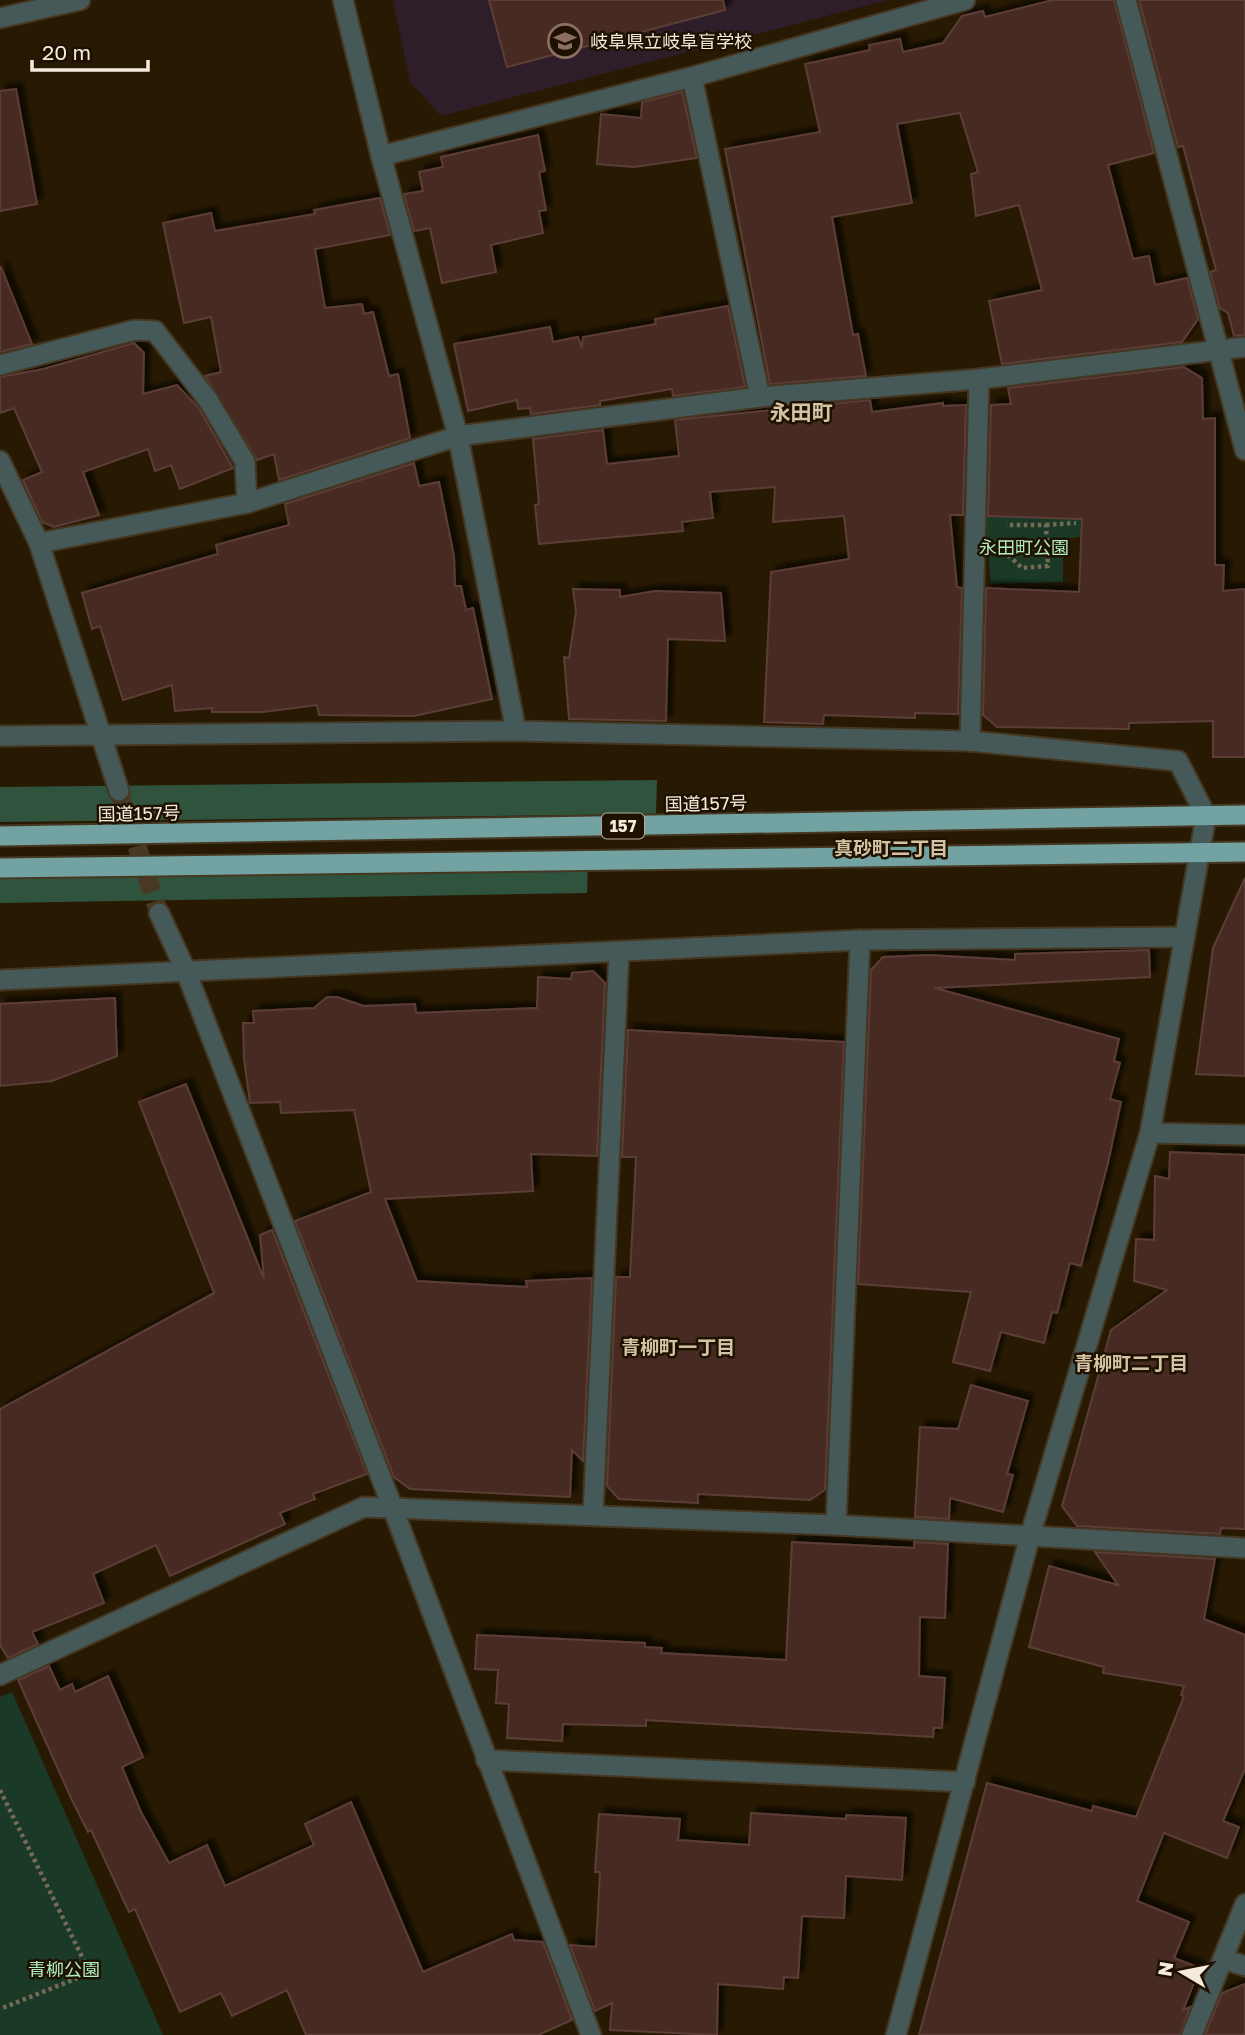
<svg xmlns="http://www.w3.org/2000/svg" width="1245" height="2035" font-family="'Golos Text','Noto Sans JP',sans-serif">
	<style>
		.education { fill: #2e1e29 }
		.green { fill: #1a3926 }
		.forest { fill: #30533d }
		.building { fill: #472a24; stroke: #5c3d37; stroke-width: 2; filter: url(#shadow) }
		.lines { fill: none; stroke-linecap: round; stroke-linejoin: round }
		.minor-tunnel { stroke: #473923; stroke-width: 19; stroke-dasharray: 19 10; stroke-linecap: butt }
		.service-casing { stroke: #453721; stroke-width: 23 }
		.minor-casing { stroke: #453721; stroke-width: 23 }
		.tertiary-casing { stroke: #453721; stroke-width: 23 }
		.trunk-casing { stroke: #453721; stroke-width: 23 }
		.path { stroke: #766955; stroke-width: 4.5; stroke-dasharray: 3.5 3.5; stroke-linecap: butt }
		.service { stroke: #455959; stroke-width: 19 }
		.minor { stroke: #455959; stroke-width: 19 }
		.tertiary { stroke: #455959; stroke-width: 19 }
		.trunk { stroke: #72a2a1; stroke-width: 19 }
		.labels { text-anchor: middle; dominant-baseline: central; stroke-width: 5; stroke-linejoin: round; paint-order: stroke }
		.shield { fill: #1e1100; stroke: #b4aa9a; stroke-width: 2 }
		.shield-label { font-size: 16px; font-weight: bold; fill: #f5ebdc }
		.poi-label { font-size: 18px; fill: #f5ebdc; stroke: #1e1100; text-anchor: start }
		.park-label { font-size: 18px; fill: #aeecc3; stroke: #1e1100 }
		.street-label { font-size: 18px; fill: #f5ebdc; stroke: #1e1100 }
		.neighbourhood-label { font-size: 19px; font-weight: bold; fill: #d5c3a5; stroke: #1e1100 }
		.quarter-label { font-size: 21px; font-weight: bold; fill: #d5c3a5; stroke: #1e1100 }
	</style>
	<defs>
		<filter id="shadow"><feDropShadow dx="6" dy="-6" stdDeviation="2" flood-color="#0009"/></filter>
	</defs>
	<rect width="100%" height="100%" fill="#281a02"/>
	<!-- education -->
	<polygon class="education" points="393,0 888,0 441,116 410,82"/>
	<!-- green -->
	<g class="green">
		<polygon points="1089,506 1094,535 1063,539 1063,582 991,584 985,512"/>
		<polygon points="12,1692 163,2035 0,2035 0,1697"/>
	</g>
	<!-- forest -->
	<g class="forest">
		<polygon points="657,780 656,814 0,822 0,787"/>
		<polygon points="588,864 587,893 0,903 0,876"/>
	</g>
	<!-- building -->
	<g class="building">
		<polygon points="489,0 723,0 725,10 507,67"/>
		<polygon points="1053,0 1114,0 1154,153 1108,165 1133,259 1149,256 1155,285 1187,278 1198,319 1182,342 1002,364 989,301 1042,290 1019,205 976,216 971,174 978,172 960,113 897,124 912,203 832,217 853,335 858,334 866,376 770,384 725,149 820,132 805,64 870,50 869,45 900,39 903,52 943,43 962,16 983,11 985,17"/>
		<polygon points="1139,0 1245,0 1245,335 1234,336 1228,313 1220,308 1210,272 1216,270 1183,146 1178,147"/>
		<polygon points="16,89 37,204 0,211 0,91"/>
		<polygon points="682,92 697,158 634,167 597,164 601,114 641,118 642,102"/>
		<polygon points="538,135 545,171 539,172 546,210 539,211 543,233 491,245 496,272 442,283 430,228 414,231 404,194 423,191 419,172 443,167 441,157"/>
		<polygon points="380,198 390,235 315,249 325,308 362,304 364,314 373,312 389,376 398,374 410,438 279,480 274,454 257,460 205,376 221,372 211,317 184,323 163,223 211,213 215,231 315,214 314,210"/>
		<polygon points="1,267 32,344 0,352 0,268"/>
		<polygon points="728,306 745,387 673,396 672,389 600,401 600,405 531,414 530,408 518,409 517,400 468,411 454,344 550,327 553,342 578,337 582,348 583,337 656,324 655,319"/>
		<polygon points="134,343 144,353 143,394 177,385 198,407 233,468 180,489 171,465 155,471 148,449 83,472 99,515 54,527 42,522 23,480 42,472 14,408 0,413 0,377 43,369"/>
		<polygon points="1184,367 1202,378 1203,419 1215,418 1215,565 1224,565 1223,591 1245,589 1245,757 1213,757 1213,721 1129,723 1129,729 997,727 983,715 986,588 1079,592 1082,519 988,516 991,405 1011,404 1008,388"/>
		<polygon points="870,400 872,412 943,403 943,406 966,405 963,515 950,515 957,587 962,588 958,714 915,713 915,718 824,715 823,724 764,722 771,572 849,559 844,516 773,522 775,487 710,492 713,518 682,522 683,531 539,544 535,505 539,504 533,439 603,430 607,464 679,456 675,420"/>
		<polygon points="414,463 419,486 439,482 454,556 455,586 461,586 466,610 473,608 492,699 414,716 319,715 317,705 263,712 212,712 212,708 175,711 172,685 123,700 100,626 92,629 82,593 218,554 216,545 289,525 285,504"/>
		<polygon points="573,589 620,590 620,597 655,591 721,593 725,641 668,639 666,721 569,719 564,657 569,658 576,612"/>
		<polygon points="1245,878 1245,1076 1196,1074 1213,948"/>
		<polygon points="1149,950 1150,977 935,988 1119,1039 1114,1061 1120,1063 1110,1099 1121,1102 1108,1163 1081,1266 1070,1263 1057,1313 1052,1312 1044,1343 1001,1332 990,1371 953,1362 971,1292 858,1284 871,970 883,957 928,955 1015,960 1015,954"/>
		<polygon points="593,971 605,983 597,1156 531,1154 533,1191 385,1199 417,1281 527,1287 526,1281 592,1278 583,1461 572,1450 570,1497 410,1489 394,1477 295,1221 371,1192 354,1110 281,1113 280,1102 250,1103 244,1059 243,1023 254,1023 253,1011 314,1008 327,997 337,997 364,1006 415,1004 416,1013 537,1008 538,977 571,979 572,973"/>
		<polygon points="115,998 117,1056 52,1081 0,1086 0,1004"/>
		<polygon points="628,1030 844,1042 825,1490 810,1500 698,1494 698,1503 619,1499 607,1486 616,1277 630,1277 636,1157 622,1157"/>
		<polygon points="186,1084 264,1279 260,1235 272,1230 367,1474 313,1494 315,1499 280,1513 285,1524 170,1576 156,1545 93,1574 104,1603 32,1632 38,1644 8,1658 0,1645 0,1409 214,1293 139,1102"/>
		<polygon points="1170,1152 1245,1155 1245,1529 1221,1528 1220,1534 1077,1526 1062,1506 1111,1330 1167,1290 1134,1281 1136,1239 1154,1240 1155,1176 1169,1179"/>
		<polygon points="971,1385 1028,1401 1007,1474 1013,1475 1003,1512 950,1498 949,1519 915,1517 920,1427 958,1429"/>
		<polygon points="792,1542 914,1548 914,1542 948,1544 945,1618 920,1617 919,1676 945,1678 942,1728 934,1728 933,1737 646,1720 646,1726 563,1724 562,1741 507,1738 509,1704 496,1703 498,1670 475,1669 477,1635 645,1643 645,1647 662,1648 661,1653 786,1660"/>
		<polygon points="1095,1552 1215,1559 1204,1619 1245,1635 1245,1769 1223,1821 1239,1827 1227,1858 1164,1833 1137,1901 1189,1922 1174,1958 1200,1968 1183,2010 1190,2007 1180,2035 919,2035 987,1783 1092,1811 1093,1806 1136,1817 1184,1696 1181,1695 1184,1686 1103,1673 1104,1667 1029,1647 1049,1566 1118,1585"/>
		<polygon points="49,1666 60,1690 72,1684 75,1692 108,1676 143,1757 122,1767 141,1812 169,1863 207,1845 225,1886 314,1845 305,1824 351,1802 423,1972 512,1934 514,1940 543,1942 572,2020 538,2035 306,2035 287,1990 232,2016 221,1993 180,2012 135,1909 129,1912 91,1830 88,1832 71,1798 18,1680"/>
		<polygon points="751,1813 846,1819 846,1815 906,1818 902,1880 846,1876 844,1918 802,1916 798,1978 784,1977 783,1989 718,1984 717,2035 610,2030 612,2003 595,2011 570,1945 596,1947 600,1872 595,1872 599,1814 680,1819 678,1840 749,1845"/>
		<polygon points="1245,1984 1245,2035 1205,2035 1222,1993"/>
	</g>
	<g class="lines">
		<!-- minor-tunnel -->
		<polyline class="minor-tunnel" points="119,791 159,913"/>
		<!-- service casing -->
		<g class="service-casing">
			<g id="service">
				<polyline points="692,77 760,397"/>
				<polyline points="593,1514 619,952"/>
				<polyline points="836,1525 860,940"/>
			</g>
		</g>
		<!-- minor casing -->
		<g class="minor-casing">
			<g id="minor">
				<polyline points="343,0 381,156 458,436 516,731"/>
				<polyline points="1126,0 1245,450"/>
				<polyline points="0,18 80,0"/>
				<polyline points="381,156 692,77 965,0"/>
				<polyline points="0,365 135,330 155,331 208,400 245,462 247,503"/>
				<polyline points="0,461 39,543 119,791"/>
				<polyline points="39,543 247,503 458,436 760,397 979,379 1245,347"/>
				<polyline points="0,736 516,731 970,741 1178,761 1206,816"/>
				<polyline points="970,741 979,379"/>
				<polyline points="159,913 185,969 392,1506 591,2035"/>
				<polyline points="0,980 860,940 1184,937"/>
				<polyline points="1150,1133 1245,1135"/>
				<polyline points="0,1675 364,1507 836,1525 1245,1548"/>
				<polyline points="486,1760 965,1782"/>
				<polyline points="1223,1959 1245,1966"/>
				<polyline points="1192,2035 1245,1904"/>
			</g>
		</g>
		<!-- tertiary casing -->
		<g class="tertiary-casing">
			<polyline id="tertiary" points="896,2035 1030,1536 1150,1133 1206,816"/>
		</g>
		<!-- trunk casing -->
		<g class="trunk-casing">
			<g id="trunk">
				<polyline points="0,836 1245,815"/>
				<polyline points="0,868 1245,852"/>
			</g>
		</g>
		<!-- path -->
		<g class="path">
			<polyline points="1046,525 1076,523"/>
			<polyline points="1003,550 1022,568 1048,566 1046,525 1006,525"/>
			<polyline points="0,1790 90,1973 0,2009"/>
		</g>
		<!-- service -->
		<use href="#service" class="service"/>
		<!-- minor -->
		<use href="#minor" class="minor"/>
		<!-- tertiary -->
		<use href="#tertiary" class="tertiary"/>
		<!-- trunk -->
		<use href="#trunk" class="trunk"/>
	</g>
	<!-- icons -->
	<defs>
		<g id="school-ring" transform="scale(1.75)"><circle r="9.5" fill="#1e1100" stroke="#8d6e63" stroke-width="1.5"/><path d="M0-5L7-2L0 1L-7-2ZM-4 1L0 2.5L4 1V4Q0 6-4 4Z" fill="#8d6e63"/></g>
	</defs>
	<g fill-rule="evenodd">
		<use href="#school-ring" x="565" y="41"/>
	</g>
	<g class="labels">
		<!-- shield labels -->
		<rect class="shield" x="602" y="813.5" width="42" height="25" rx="5"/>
		<g class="shield-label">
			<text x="623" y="826">157</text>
		</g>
		<!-- poi labels -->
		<g class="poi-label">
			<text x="590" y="41">岐阜県立岐阜盲学校</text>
		</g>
		<!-- park labels -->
		<g class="park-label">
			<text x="1024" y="547">永田町公園</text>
			<text x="64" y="1969">青柳公園</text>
		</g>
		<!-- street labels -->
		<g class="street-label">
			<text transform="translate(706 803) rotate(-1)">国道157号</text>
			<text transform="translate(139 813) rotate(-1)">国道157号</text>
		</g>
		<!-- neighbourhood labels -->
		<g class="neighbourhood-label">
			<text x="891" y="847">真砂町二丁目</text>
			<text x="678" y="1346">青柳町一丁目</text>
			<text x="1131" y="1362">青柳町二丁目</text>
		</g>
		<!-- quarter labels -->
		<g class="quarter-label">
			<text x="801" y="412">永田町</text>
		</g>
	</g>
	<!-- north arrow -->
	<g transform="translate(1182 1972) rotate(280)" stroke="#1e1100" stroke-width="5" paint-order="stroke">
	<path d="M0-5L12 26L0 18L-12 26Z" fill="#f5ebdc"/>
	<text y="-10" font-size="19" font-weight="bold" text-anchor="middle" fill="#f5ebdc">N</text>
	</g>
	<!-- scale -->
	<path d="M32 60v10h116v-10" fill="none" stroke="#f5ebdc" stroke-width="3.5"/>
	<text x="42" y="60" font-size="21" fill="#f5ebdc" stroke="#1e1100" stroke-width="5" paint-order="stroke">20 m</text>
</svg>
